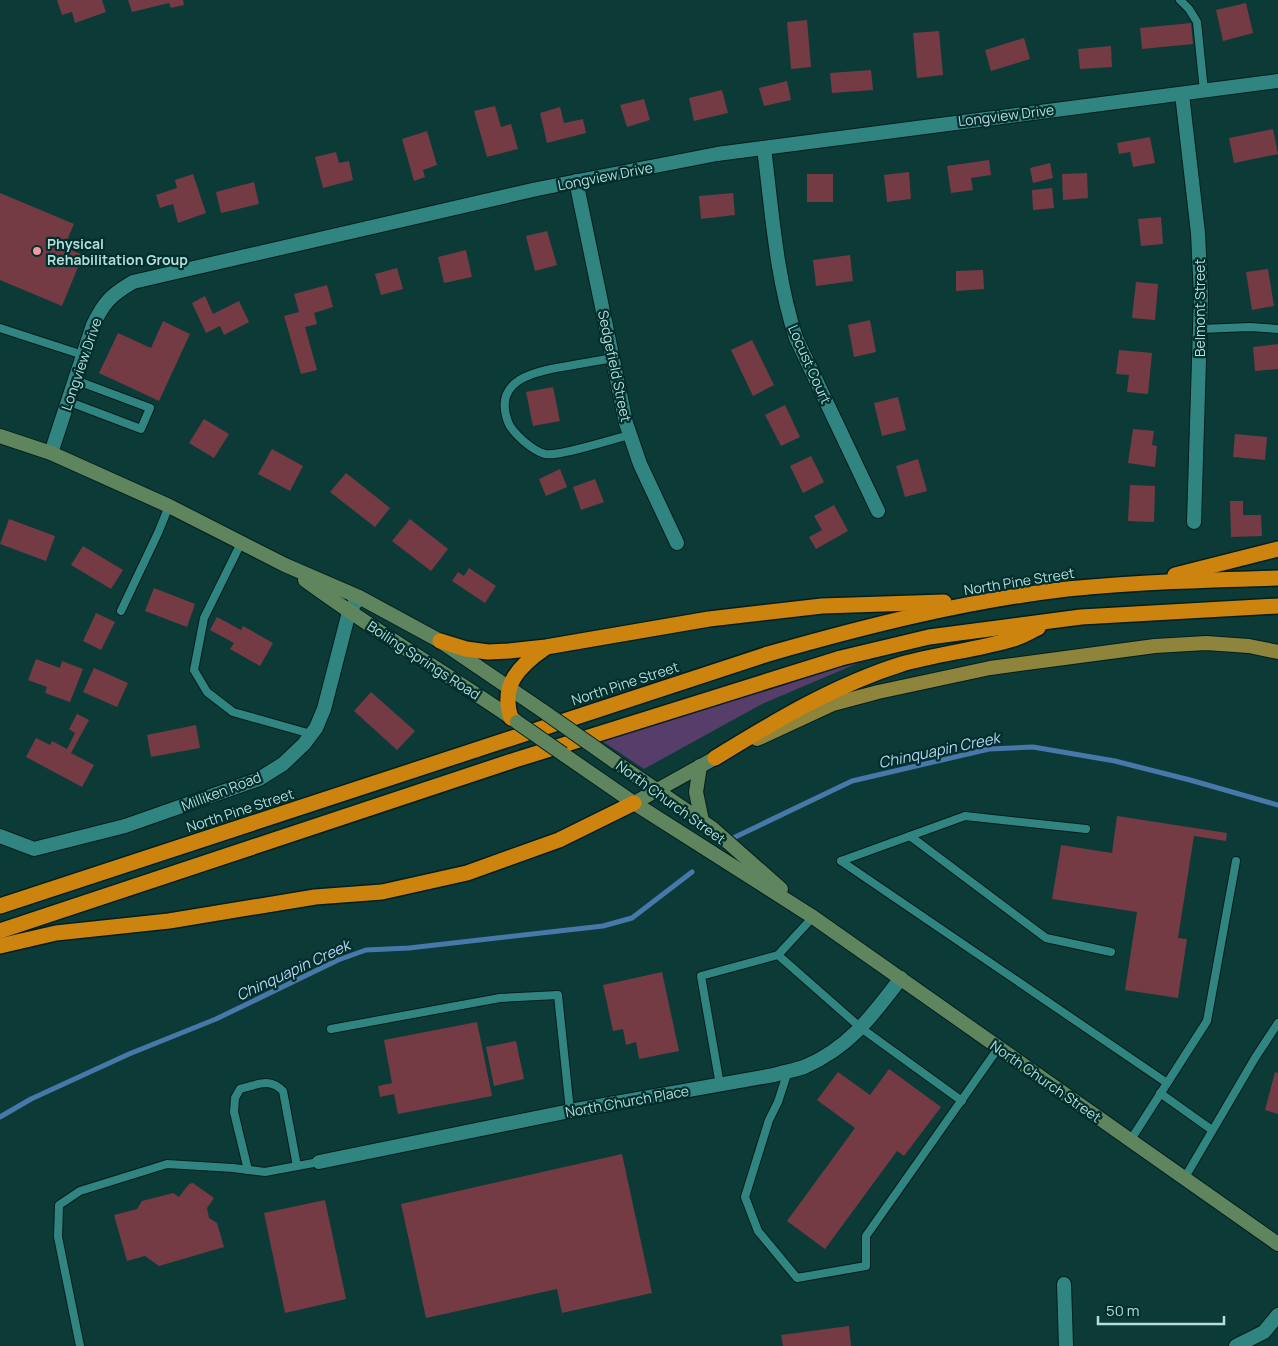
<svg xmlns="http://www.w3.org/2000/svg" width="1278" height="1346" font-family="Manrope,sans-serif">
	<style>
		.green { fill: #573d69 }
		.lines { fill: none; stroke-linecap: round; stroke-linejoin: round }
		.stream { stroke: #4778a9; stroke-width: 5 }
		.building { fill: #743b45 }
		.service-casing { stroke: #041e1d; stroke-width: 10 }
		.minor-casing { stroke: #041e1d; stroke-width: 16 }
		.secondary-casing { stroke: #041e1d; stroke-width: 16 }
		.primary-casing { stroke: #041e1d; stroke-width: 16 }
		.motorway-casing { stroke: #041e1d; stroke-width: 18 }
		.service { stroke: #308580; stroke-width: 8 }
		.minor { stroke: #308580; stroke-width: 14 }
		.secondary { stroke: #5f855e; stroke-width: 14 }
		.primary { stroke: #8e843c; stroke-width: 14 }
		.motorway { stroke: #cd840f; stroke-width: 15 }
		.secondary-bridge-casing { stroke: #041e1d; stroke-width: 16; stroke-linecap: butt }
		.secondary-bridge { stroke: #5f855e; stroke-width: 14 }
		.poi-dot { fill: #f39aa7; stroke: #002f2d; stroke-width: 2 }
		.labels { text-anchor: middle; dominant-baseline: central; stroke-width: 4.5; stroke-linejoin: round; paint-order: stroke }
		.street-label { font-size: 14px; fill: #b6ddd9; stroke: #002f2d }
		.poi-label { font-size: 14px; font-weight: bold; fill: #b6ddd9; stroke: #002f2d; text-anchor: start }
		.water-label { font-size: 15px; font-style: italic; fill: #bad5f2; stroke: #002f2d }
	</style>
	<rect width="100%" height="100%" fill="#0b3a37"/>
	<!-- green -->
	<polygon class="green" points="884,652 762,704 644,769 596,737"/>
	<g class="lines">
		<!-- stream -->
		<g class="stream">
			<polyline points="731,839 852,781 989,749 1033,747 1115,761 1190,780 1278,805"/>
			<polyline points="0,1117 31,1099 129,1054 216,1019 338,960 366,950 409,948 603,926 632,918 692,872"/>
		</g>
	</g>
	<!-- building -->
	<g class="building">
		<polygon points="57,0 102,0 106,12 75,23 72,12 62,15"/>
		<polygon points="128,0 183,0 184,5 171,8 169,3 132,12"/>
		<polygon points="1246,3 1253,33 1223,41 1216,10"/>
		<polygon points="807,20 811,67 791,69 787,22"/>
		<polygon points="1191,23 1193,44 1142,49 1140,28"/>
		<polygon points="939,31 943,75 917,78 913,33"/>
		<polygon points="1024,38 1030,59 991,71 985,50"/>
		<polygon points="1111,46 1112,67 1080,69 1078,49"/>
		<polygon points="871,70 873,90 832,93 830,73"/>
		<polygon points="787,81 791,100 764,106 759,88"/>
		<polygon points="722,90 728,113 694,121 689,98"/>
		<polygon points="644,99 650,120 627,127 620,105"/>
		<polygon points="495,106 501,127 511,124 518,149 487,157 474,111"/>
		<polygon points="560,107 564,123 583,119 586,133 547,143 540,113"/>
		<polygon points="1273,129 1278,154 1234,163 1229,138"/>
		<polygon points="427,131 437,165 423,170 425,177 414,181 402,139"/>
		<polygon points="1150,137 1155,163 1133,167 1130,152 1119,154 1117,143"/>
		<polygon points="336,152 339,163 349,161 353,180 323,188 315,157"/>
		<polygon points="989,160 991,175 971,178 973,190 951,193 947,166"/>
		<polygon points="1050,163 1053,178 1033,183 1030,168"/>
		<polygon points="909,172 911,199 887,202 884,175"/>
		<polygon points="1087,173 1088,198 1063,200 1062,174"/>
		<polygon points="193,174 206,213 178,223 173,204 160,208 156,195 177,188 175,180"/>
		<rect x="807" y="174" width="26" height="28"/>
		<polygon points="254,182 259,204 221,213 216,192"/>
		<polygon points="1052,188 1054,208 1033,210 1032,190"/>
		<polygon points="0,193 74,224 64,247 83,255 62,306 0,280"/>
		<polygon points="733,193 735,215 701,219 699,196"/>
		<polygon points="1161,217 1163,244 1141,246 1138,219"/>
		<polygon points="547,231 557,265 535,271 526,236"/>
		<polygon points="466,250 472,277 444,283 438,257"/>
		<polygon points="850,255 853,281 816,286 813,260"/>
		<polygon points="397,268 403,289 381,295 375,274"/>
		<polygon points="1268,269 1274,306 1252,310 1246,272"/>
		<polygon points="983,270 984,289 956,291 956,271"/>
		<polygon points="1136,282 1158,284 1155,320 1132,318"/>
		<polygon points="327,285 333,307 314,313 317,324 305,327 317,370 301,374 284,316 299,312 294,294"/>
		<polygon points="205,296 213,314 239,301 249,322 224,335 220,326 206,333 192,303"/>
		<polygon points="870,320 876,352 854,357 848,325"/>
		<polygon points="163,321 190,334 159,401 99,373 118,333 151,348"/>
		<polygon points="752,340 774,385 753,396 731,350"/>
		<polygon points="1278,344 1278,369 1255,371 1253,347"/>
		<polygon points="1119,350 1152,353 1148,394 1127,392 1129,375 1116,374"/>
		<polygon points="553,387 560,421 533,426 526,392"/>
		<polygon points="898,397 906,430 882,436 874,403"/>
		<polygon points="785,405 800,437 781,446 765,415"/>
		<polygon points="204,419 229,434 214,458 189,443"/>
		<polygon points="1133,429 1154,431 1152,445 1157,446 1155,467 1128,463"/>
		<polygon points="1235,434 1267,437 1265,460 1233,457"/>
		<polygon points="272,449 303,466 290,491 258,474"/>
		<polygon points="811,456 824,482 803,493 790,466"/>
		<polygon points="918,459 927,491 905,497 896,466"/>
		<polygon points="560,469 567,487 546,496 539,479"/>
		<polygon points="346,473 390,508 375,527 330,492"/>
		<polygon points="595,479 604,502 581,510 573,487"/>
		<polygon points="1130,485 1155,486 1154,522 1128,521"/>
		<polygon points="1230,501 1243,501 1243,515 1261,515 1262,536 1231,537"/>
		<polygon points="834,505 848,531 816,549 809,537 822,530 814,516"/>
		<polygon points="9,519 55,536 46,561 0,544"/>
		<polygon points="410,519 448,549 431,571 392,541"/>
		<polygon points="83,546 123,570 111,589 71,565"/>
		<polygon points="469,568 496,586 485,603 452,581 458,572 464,576"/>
		<polygon points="154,588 195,604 187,627 145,611"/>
		<polygon points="96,613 115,622 101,650 83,641"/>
		<polygon points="217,617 241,630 243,626 273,643 260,666 230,649 234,643 210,630"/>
		<polygon points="36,659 60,668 62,661 83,669 70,702 45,693 47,687 28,680"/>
		<polygon points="94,668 128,683 117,707 83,692"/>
		<polygon points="371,692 415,731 397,750 354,711"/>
		<polygon points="77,714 89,720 71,753 94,765 82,787 26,757 36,738 50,745 52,741 67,749 75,733 69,729"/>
		<polygon points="196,725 200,748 151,757 147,735"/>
		<polygon points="1117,816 1227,833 1226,841 1194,836 1178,938 1187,939 1178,998 1125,990 1137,912 1052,899 1061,845 1112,853"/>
		<polygon points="662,972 679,1051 639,1059 636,1042 626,1045 623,1029 613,1031 603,985"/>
		<polygon points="477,1022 492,1096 398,1114 394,1094 380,1097 378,1086 392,1083 384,1040"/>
		<polygon points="516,1041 524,1079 494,1086 486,1047"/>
		<polygon points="889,1069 941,1107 904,1156 897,1151 825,1249 787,1221 855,1128 817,1100 838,1072 870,1095"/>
		<polygon points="1275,1072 1278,1073 1278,1114 1265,1110"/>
		<polygon points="622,1154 652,1293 562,1313 557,1289 426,1318 401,1204"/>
		<polygon points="193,1183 214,1198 207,1208 209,1218 217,1223 224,1247 159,1266 145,1256 127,1261 114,1215 137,1209 142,1201 173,1193 179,1197 189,1184"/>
		<polygon points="325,1200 346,1299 285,1313 264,1213"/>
		<polygon points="849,1326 851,1346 783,1346 781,1335"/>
	</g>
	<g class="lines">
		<!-- service casing -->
		<g class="service-casing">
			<g id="service">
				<polyline points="1180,0 1189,9 1197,22 1204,91"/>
				<polyline points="0,328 83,355"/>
				<polyline points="1201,329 1250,327 1278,329"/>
				<path d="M613,358C598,361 583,363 568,366C536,371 492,379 508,422C512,433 533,451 545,454C559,457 612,439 630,435"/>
				<polyline points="67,401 141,429 150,408 75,380"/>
				<polyline points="241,543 204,618 194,670 207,692 233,712 311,734"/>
				<polyline points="121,611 158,533 169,506"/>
				<polyline points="910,836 1046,938 1111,952"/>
				<polyline points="841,861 1167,1083"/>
				<polyline points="841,861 965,816 1086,829"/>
				<polyline points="813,917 778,955 861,1028 962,1101"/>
				<polyline points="331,1029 500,998 558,995 570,1111"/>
				<polyline points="788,1071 778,1102 769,1120 745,1197 758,1231 797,1278 866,1266 866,1236 999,1047"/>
				<polyline points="720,1085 701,976 778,955"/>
				<polyline points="1160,1093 1212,1130"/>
				<polyline points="1130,1141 1207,1021 1236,861"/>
				<path d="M248,1170L234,1112L235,1098L240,1089C257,1085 269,1077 283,1091L297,1166"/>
				<polyline points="1184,1179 1255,1058 1278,1023"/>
				<polyline points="80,1346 58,1237 59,1205 80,1191 167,1164 233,1168 265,1172 319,1162"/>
			</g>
		</g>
		<!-- minor casing -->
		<g class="minor-casing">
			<g id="minor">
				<polyline points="1182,94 1198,233 1201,296 1194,522"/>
				<path d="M764,148C772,211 776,277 796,338L878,511"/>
				<polyline points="576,181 626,423 640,464 677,543"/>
				<path d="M51,453L93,325C104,302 111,295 133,282L537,189L717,154L1278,81"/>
				<polyline points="0,836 34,849 125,826 259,779 283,764 304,744 316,728 324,709 349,612 359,597"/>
				<path d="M319,1162L570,1111L774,1075C784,1072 795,1070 804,1067C849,1048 873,1015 901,978"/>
				<polyline points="1064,1284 1066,1346"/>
				<polyline points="1236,1346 1264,1332 1278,1315"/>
			</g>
		</g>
		<!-- secondary casing -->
		<g class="secondary-casing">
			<g id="secondary">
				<polyline points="0,436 51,453 169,506 285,565 359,597 440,641 543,711"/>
				<path d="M305,580C373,630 446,673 516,721"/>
				<polyline points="563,754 634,803 813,917 1278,1244"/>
				<polyline points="614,761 712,828 781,889"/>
				<polyline points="700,766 696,792 702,821"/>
				<polyline points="634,803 715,758"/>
			</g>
		</g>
		<!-- primary casing -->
		<g class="primary-casing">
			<polyline id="primary" points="757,739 833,704 878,692 990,668 1155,646 1206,643 1249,646 1278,652"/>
		</g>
		<!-- motorway casing -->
		<g class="motorway-casing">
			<g id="motorway">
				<polyline points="1175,575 1278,549"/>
				<polyline points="440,641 466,649 488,652 509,651 546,647 709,619 822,606 944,602"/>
				<path d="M511,718C500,685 519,666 545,648"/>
				<path d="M715,758C775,721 835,685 902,664C937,654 975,650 1010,640C1020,638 1029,632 1038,628"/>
				<path d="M0,906L768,654C866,626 965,601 1067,589C1137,582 1207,580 1278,578"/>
				<polyline points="0,931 515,760 841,658 929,637 1081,617 1278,606"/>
				<polyline points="0,946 56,933 169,921 315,897 382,892 467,873 559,840 634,803"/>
			</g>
		</g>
		<!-- service -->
		<use href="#service" class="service"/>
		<!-- minor -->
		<use href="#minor" class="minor"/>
		<!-- secondary -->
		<use href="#secondary" class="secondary"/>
		<!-- primary -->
		<use href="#primary" class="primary"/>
		<!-- motorway -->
		<use href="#motorway" class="motorway"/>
		<!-- secondary-bridge casing -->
		<g class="secondary-bridge-casing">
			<g id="secondary-bridge">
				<polyline points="543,711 614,761"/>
				<polyline points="517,722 563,754"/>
			</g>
		</g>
		<!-- secondary-bridge -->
		<use href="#secondary-bridge" class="secondary-bridge"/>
	</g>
	<!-- markers -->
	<circle class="poi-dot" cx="37" cy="251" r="5"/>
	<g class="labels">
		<!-- street labels -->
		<g class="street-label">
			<text transform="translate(1006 115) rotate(-7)">Longview Drive</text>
			<text transform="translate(605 176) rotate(-11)">Longview Drive</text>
			<text transform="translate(1199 308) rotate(-90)">Belmont Street</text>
			<text transform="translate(81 364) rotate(-71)">Longview Drive</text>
			<text transform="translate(810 364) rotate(66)">Locust Court</text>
			<text transform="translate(615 366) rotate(78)">Sedgefield Street</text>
			<text transform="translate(1019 581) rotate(-9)">North Pine Street</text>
			<text transform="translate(424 660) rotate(33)">Boiling Springs Road</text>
			<text transform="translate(625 683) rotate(-18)">North Pine Street</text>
			<text transform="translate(221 791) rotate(-21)">Milliken Road</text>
			<text transform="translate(671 802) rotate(36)">North Church Street</text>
			<text transform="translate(240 810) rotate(-18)">North Pine Street</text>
			<text transform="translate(1046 1081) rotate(35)">North Church Street</text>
			<text transform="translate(627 1101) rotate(-10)">North Church Place</text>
		</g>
		<!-- poi labels -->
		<g class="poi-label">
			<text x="47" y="243">Physical<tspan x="47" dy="16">Rehabilitation Group</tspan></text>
		</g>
		<!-- water labels -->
		<g class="water-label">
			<text transform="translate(939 750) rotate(-12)">Chinquapin Creek</text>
			<text transform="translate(293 970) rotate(-25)">Chinquapin Creek</text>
		</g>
	</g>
	<!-- scale -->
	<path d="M1098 1316v8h126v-8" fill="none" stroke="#b6ddd9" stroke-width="2.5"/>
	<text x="1106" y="1316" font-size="15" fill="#b6ddd9" stroke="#002f2d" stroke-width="4" paint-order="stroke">50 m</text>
</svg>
